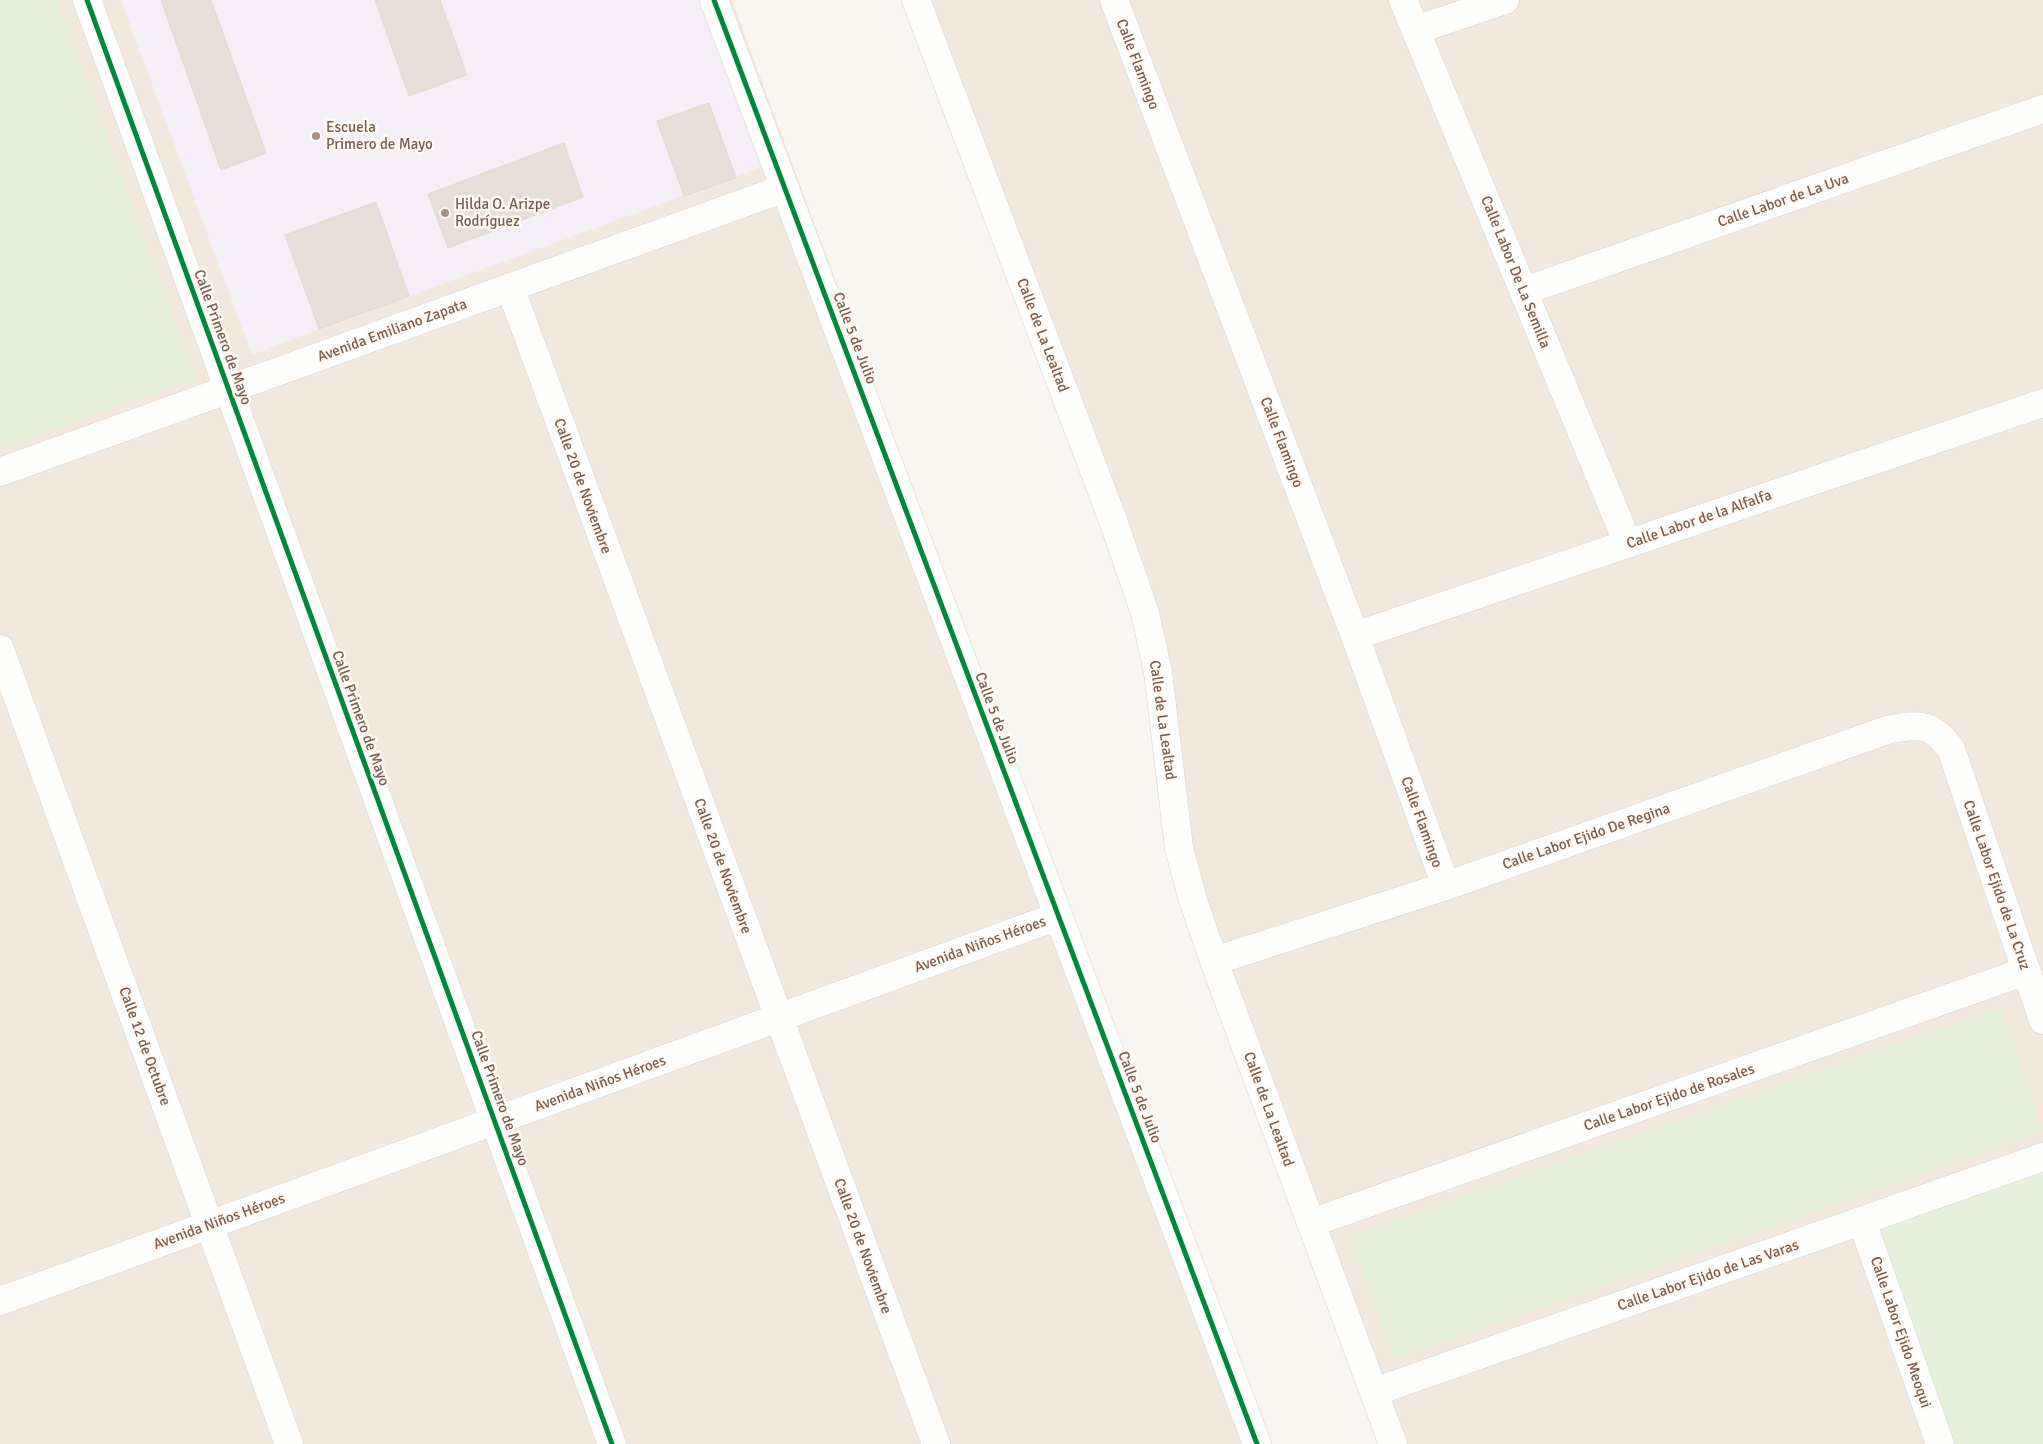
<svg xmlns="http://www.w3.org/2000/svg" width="2043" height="1444" font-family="Signika,sans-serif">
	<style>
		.residential { fill: #f2e8de }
		.education { fill: #f6eef6 }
		.green { fill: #e7f0db }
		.building { fill: #e6ded7; stroke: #e2d8d2 }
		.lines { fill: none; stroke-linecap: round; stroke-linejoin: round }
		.minor-casing { stroke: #d7d1cb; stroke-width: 29 }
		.minor { stroke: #fefefd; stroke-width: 28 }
		.cycleway-casing { stroke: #fffaf3; stroke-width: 8 }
		.cycleway { stroke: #00873e; stroke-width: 5 }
		.poi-dot { fill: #a69286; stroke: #fffaf3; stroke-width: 2 }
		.labels { text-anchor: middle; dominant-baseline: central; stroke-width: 5; stroke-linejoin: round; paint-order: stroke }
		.street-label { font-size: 15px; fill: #7a5c4d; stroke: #fffaf3 }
		.poi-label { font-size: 15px; fill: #7a5c4d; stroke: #fffaf3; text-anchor: start }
	</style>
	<rect width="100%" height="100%" fill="#f9f5f0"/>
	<!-- residential -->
	<g class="residential">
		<polygon points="0,0 732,0 1264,1444 0,1444"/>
		<polygon points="924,0 2043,0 2043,1444 1404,1444 1184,846 1157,620"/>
	</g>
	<!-- education -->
	<polygon class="education" points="121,0 700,0 762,167 319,329 252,355"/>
	<!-- green -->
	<g class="green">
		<polygon points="0,0 57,0 196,378 0,449"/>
		<polygon points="2001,1007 2043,1131 1394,1359 1350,1236"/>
		<polygon points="2043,1157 2043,1444 1942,1444 1863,1220"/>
	</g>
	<!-- building -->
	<g class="building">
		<polygon points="161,0 211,0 266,153 221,170"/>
		<polygon points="375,0 440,0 467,75 409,96"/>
		<polygon points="709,103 736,178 684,196 657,121"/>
		<polygon points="564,143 583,197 448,248 428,194"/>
		<polygon points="376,202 409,296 319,329 285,235"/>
	</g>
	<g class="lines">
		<!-- minor casing -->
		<g class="minor-casing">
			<g id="minor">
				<polyline points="87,0 612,1444"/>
				<polyline points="714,0 1257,1444"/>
				<polyline points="916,0 1114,523 1145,613 1158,672 1179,848 1193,900 1214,961 1393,1444"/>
				<polyline points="1114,0 1355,636 1446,886"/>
				<polyline points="1403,0 1628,544"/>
				<polyline points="1416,30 1505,0"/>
				<polyline points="510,287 936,1444"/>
				<polyline points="1524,291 2043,109"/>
				<polyline points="0,472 785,188"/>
				<polyline points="1355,636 2043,403"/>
				<polyline points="0,649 289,1444"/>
				<path d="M1214,961L1446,886L1890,729C1923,724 1930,723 1951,749L2043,1020"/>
				<polyline points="1862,1221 1940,1444"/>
				<polyline points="1311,1223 2026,971"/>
				<polyline points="0,1301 1058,916"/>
				<polyline points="1374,1392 2043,1157"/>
			</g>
		</g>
		<!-- minor -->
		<use href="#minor" class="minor"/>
		<!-- cycleway casing -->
		<g class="cycleway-casing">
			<g id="cycleway">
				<polyline points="87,0 612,1444"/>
				<polyline points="714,0 1257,1444"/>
			</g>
		</g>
		<!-- cycleway -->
		<use href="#cycleway" class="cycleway"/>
	</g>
	<!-- markers -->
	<g class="poi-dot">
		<circle cx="316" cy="136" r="5"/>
		<circle cx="445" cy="213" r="5"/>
	</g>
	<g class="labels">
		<!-- street labels -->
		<g class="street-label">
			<text transform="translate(1138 64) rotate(69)">Calle Flamingo</text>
			<text transform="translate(1783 200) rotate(-19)">Calle Labor de La Uva</text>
			<text transform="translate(1516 272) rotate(68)">Calle Labor De La Semilla</text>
			<text transform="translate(392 330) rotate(-20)">Avenida Emiliano Zapata</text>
			<text transform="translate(1043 335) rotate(69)">Calle de La Lealtad</text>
			<text transform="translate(223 337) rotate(70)">Calle Primero de Mayo</text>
			<text transform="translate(855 338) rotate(69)">Calle 5 de Julio</text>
			<text transform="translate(1282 442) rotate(69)">Calle Flamingo</text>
			<text transform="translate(583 486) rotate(70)">Calle 20 de Noviembre</text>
			<text transform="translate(1699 519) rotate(-19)">Calle Labor de la Alfalfa</text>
			<text transform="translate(361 718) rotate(70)">Calle Primero de Mayo</text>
			<text transform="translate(997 718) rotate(69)">Calle 5 de Julio</text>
			<text transform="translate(1163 720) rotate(82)">Calle de La Lealtad</text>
			<text transform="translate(1422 822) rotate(70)">Calle Flamingo</text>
			<text transform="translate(1586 836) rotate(-19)">Calle Labor Ejido De Regina</text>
			<text transform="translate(723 866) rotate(70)">Calle 20 de Noviembre</text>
			<text transform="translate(1997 885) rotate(71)">Calle Labor Ejido de La Cruz</text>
			<text transform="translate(980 944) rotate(-20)">Avenida Niños Héroes</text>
			<text transform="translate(145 1046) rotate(70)">Calle 12 de Octubre</text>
			<text transform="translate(600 1083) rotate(-20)">Avenida Niños Héroes</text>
			<text transform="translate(1140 1097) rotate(69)">Calle 5 de Julio</text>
			<text transform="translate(1669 1097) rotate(-19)">Calle Labor Ejido de Rosales</text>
			<text transform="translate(500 1098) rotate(70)">Calle Primero de Mayo</text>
			<text transform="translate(1269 1109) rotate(70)">Calle de La Lealtad</text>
			<text transform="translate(219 1221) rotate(-20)">Avenida Niños Héroes</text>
			<text transform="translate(863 1246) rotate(70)">Calle 20 de Noviembre</text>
			<text transform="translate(1708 1275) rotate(-19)">Calle Labor Ejido de Las Varas</text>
			<text transform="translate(1901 1332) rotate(71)">Calle Labor Ejido Meoqui</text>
		</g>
		<!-- poi labels -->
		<g class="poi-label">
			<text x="326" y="127">Escuela<tspan x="326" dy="17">Primero de Mayo</tspan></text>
			<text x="455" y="204">Hilda O. Arizpe<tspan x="455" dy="17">Rodríguez</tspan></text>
		</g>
	</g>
</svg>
